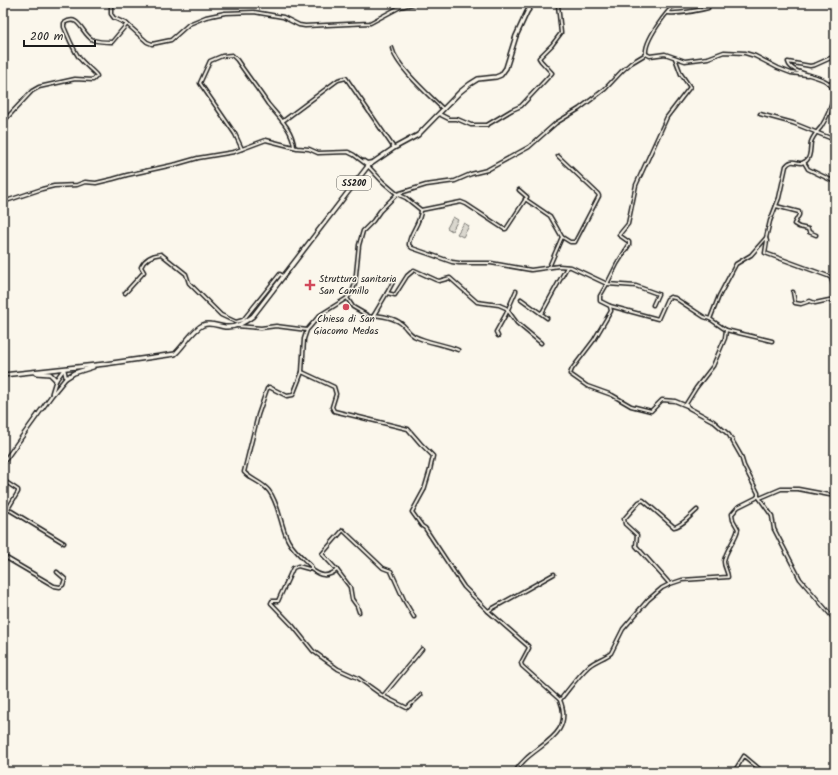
<svg xmlns="http://www.w3.org/2000/svg" width="838" height="775" font-family="Kalam,sans-serif">
	<style>
		.grass { fill: #dad7ce; stroke: #7b7a75 }
		.lines { fill: none; stroke-linecap: round; stroke-linejoin: round }
		.minor-casing { stroke: #1c1c1c; stroke-width: 5 }
		.tertiary-casing { stroke: #1c1c1c; stroke-width: 5.5 }
		.primary-casing { stroke: #1c1c1c; stroke-width: 6 }
		.minor { stroke: #fbf7ec; stroke-width: 2 }
		.tertiary { stroke: #fbf7ec; stroke-width: 2.5 }
		.primary { stroke: #fbf7ec; stroke-width: 3 }
		.poi-dot { fill: #d1495b; stroke: #fbf7ec; stroke-width: 1.5 }
		.labels { text-anchor: middle; dominant-baseline: central; stroke-width: 3; stroke-linejoin: round; paint-order: stroke }
		.shield { fill: #fbf7ec; stroke: #5f5e5a; stroke-width: 1 }
		.shield-label { font-size: 9px; font-weight: bold; fill: #1c1c1c }
		.poi-label { font-size: 10px; fill: #1c1c1c; stroke: #fbf7ec; text-anchor: start }
	</style>
	<rect width="100%" height="100%" fill="#fbf7ec"/>
	<filter id="ink" filterUnits="userSpaceOnUse"><feTurbulence type="fractalNoise" baseFrequency=".025" numOctaves="2"/><feDisplacementMap in="SourceGraphic" scale="8" xChannelSelector="R" yChannelSelector="G"/><feConvolveMatrix kernelMatrix="1 2 1 2 8 2 1 2 1" color-interpolation-filters="sRGB"/></filter>
	<g filter="url(#ink)">
		<!-- grass -->
		<g class="grass">
			<polygon points="453,217 458,220 452,231 447,228"/>
			<polygon points="464,223 469,226 463,237 457,234"/>
		</g>
		<g class="lines">
			<!-- minor casing -->
			<g class="minor-casing">
				<g id="minor">
					<polyline points="111,3 111,14 114,18 127,24 147,42 152,44 171,40 189,24 206,17 225,13 254,12 283,17 299,25 305,26 370,23 400,7 416,3"/>
					<path d="M668,13C682,14 695,11 708,8"/>
					<path d="M392,48C396,66 429,95 443,109"/>
					<polyline points="646,54 650,56 665,54 685,61 708,58 724,52 745,53 755,56 778,68 791,73 807,75"/>
					<path d="M646,54C644,41 667,10 677,3"/>
					<polyline points="439,114 449,119 457,119 471,125 487,125 512,110 521,106 552,73 541,61 539,58 552,45 561,33 558,5"/>
					<polyline points="760,114 793,123 835,140"/>
					<polyline points="283,121 338,80 346,78 394,148"/>
					<path d="M3,122L32,91L39,87L75,79L93,80L97,76C95,72 82,63 78,56C72,47 68,36 64,27V23C80,13 81,34 93,40C99,42 106,42 112,42L127,24"/>
					<path d="M242,149L235,134L200,83L210,61L222,56L232,55L237,60C247,75 258,89 268,104C278,116 293,130 294,147"/>
					<polyline points="558,156 598,194 599,196 575,242 570,242 562,237"/>
					<polyline points="364,161 367,163 373,162"/>
					<polyline points="804,162 808,169 835,182"/>
					<polyline points="525,199 550,216 562,237 549,267"/>
					<polyline points="3,202 42,189 54,186 77,185 85,182 96,183 113,179 127,175 177,164 198,158 234,152 266,140 297,148 309,149 318,153 348,152 354,155 366,164 383,182 397,194 406,198 421,210"/>
					<polyline points="776,206 799,212 799,215 794,224 799,227 808,229 809,232 816,235"/>
					<path d="M421,210C421,223 408,235 409,245L412,248L452,262L459,263H491L531,270L559,266L571,267L607,284L600,296V301L610,306L611,311L594,340L572,369L570,374L587,386L612,395L631,406L651,411L662,400L675,401L687,406"/>
					<polyline points="421,210 461,202 466,204 504,229 506,229 527,197 519,190"/>
					<polyline points="766,238 767,241 765,253 828,276 831,278 834,287 835,288"/>
					<polyline points="393,282 387,293 395,295 407,276 414,270 436,280 439,281 450,278 477,302 499,305 506,308 517,323 541,343"/>
					<polyline points="793,292 795,303 801,304 810,301 815,303 834,299 834,287"/>
					<path d="M125,293L144,272L141,267C145,258 152,255 161,254L186,274L189,283L221,315L236,322L243,320L280,274L283,276"/>
					<path d="M347,298L353,307L372,318L374,315C383,316 397,319 403,325C407,329 409,333 414,336C428,343 444,344 458,350"/>
					<polyline points="521,299 547,318"/>
					<polyline points="653,305 658,294 636,286 607,284 617,264 629,245 629,242 619,235 628,224 636,185 667,117 690,87 681,74 675,58"/>
					<polyline points="610,306 658,319 667,299 670,297 675,298 704,317 710,319"/>
					<polyline points="541,313 543,311 567,267"/>
					<polyline points="374,315 387,293"/>
					<polyline points="237,326 261,328 276,326 307,330"/>
					<polyline points="726,330 772,341"/>
					<polyline points="498,336 496,332 506,314 516,291"/>
					<path d="M302,372L334,387L336,394L332,407L334,411L408,429L421,444L433,456L430,470L424,490L412,512L422,526L425,528L464,587L488,611L528,646L529,648L521,663L522,666L560,700C576,739 530,745 515,772"/>
					<polyline points="3,480 18,490 18,492 3,517"/>
					<polyline points="758,496 772,516 774,529 800,579 835,620"/>
					<polyline points="760,498 781,489 798,489 835,496"/>
					<polyline points="8,509 64,543"/>
					<polyline points="3,556 54,586 60,587 63,585 65,579 57,572"/>
					<path d="M311,569C320,576 327,578 337,570L322,554L343,530L383,568L391,571L404,600L414,617"/>
					<polyline points="337,570 350,587 352,599 357,606 359,612"/>
					<path d="M670,584L636,546L637,535L625,524L624,519L639,502L643,500L674,527C682,526 690,516 697,510"/>
					<polyline points="488,611 554,574"/>
					<path d="M421,695L407,708L383,696L358,678L338,669L313,651L293,626L271,603L272,601H278L293,568L298,566L309,569H311V566C303,558 291,548 287,538C280,523 279,504 269,491C262,482 251,480 244,472L258,415L267,389L269,387L287,396L293,395L302,372L304,339L307,330L320,315L347,298L352,292L355,284L359,245L363,231L373,221L380,211L397,194L426,185L455,181L471,174L487,170L529,147L556,123L579,109L605,89L622,71L631,63L646,54"/>
					<polyline points="383,696 422,649"/>
					<path d="M560,700C569,689 578,676 589,666C596,660 605,658 611,653L623,629L648,600L662,588L670,584L682,580L728,577C728,572 724,567 724,562C724,552 736,540 738,529L733,520L732,514L738,507L756,498L758,496V493L744,466L741,456L729,435L713,421L689,408L686,404L696,388L713,366L725,338L726,330L710,319L719,296L736,264L751,255L766,238L770,221L779,198L786,166C793,156 800,168 807,160C811,156 810,148 811,142C813,136 817,132 821,127C826,119 831,107 833,99C838,70 793,80 788,62L810,66L815,65L835,56"/>
					<polyline points="734,772 744,756 763,772"/>
				</g>
			</g>
			<!-- tertiary casing -->
			<g class="tertiary-casing">
				<g id="tertiary">
					<polyline points="52,393 56,380 64,369"/>
					<polyline points="3,463 52,395 66,378 64,369"/>
				</g>
			</g>
			<!-- primary casing -->
			<g class="primary-casing">
				<g id="primary">
					<polyline points="36,373 50,374 56,380"/>
					<path d="M3,375L105,364L175,354C184,346 193,329 203,325C210,322 218,326 225,327C236,328 245,322 253,316L368,166L394,148L418,135L460,92L470,84L478,79L496,77L501,75L506,68L516,36L527,12L533,3"/>
					<polyline points="66,378 74,373 93,367"/>
				</g>
			</g>
			<!-- minor -->
			<use href="#minor" class="minor"/>
			<!-- tertiary -->
			<use href="#tertiary" class="tertiary"/>
			<!-- primary -->
			<use href="#primary" class="primary"/>
		</g>
	</g>
	<!-- markers -->
	<g class="poi-dot">
		<path d="M308 279h4v4h4v4h-4v4h-4v-4h-4v-4h4z"/>
		<circle cx="346" cy="307" r="4"/>
	</g>
	<g class="labels">
		<!-- shield labels -->
		<rect class="shield" x="337" y="176" width="34" height="14" rx="3"/>
		<g class="shield-label">
			<text x="354" y="183">SS200</text>
		</g>
		<!-- poi labels -->
		<g class="poi-label">
			<text x="319" y="279">Struttura sanitaria<tspan x="319" dy="12">San Camillo</tspan></text>
			<text x="346" y="319" text-anchor="middle">Chiesa di San<tspan x="346" dy="12">Giacomo Medas</tspan></text>
		</g>
	</g>
	<!-- margin -->
	<rect width="838" height="775" fill="none" stroke="#fbf7ec" stroke-width="16"/>
	<rect x="8" y="8" width="822" height="759" fill="none" stroke="#1c1c1c" stroke-width="1.5" filter="url(#ink)"/>
	<!-- scale -->
	<path d="M24 40v6h71v-6" fill="none" stroke="#1c1c1c" stroke-width="2"/>
	<text x="30" y="40" font-size="12" fill="#1c1c1c" stroke="#fbf7ec" stroke-width="3" paint-order="stroke">200 m</text>
</svg>
